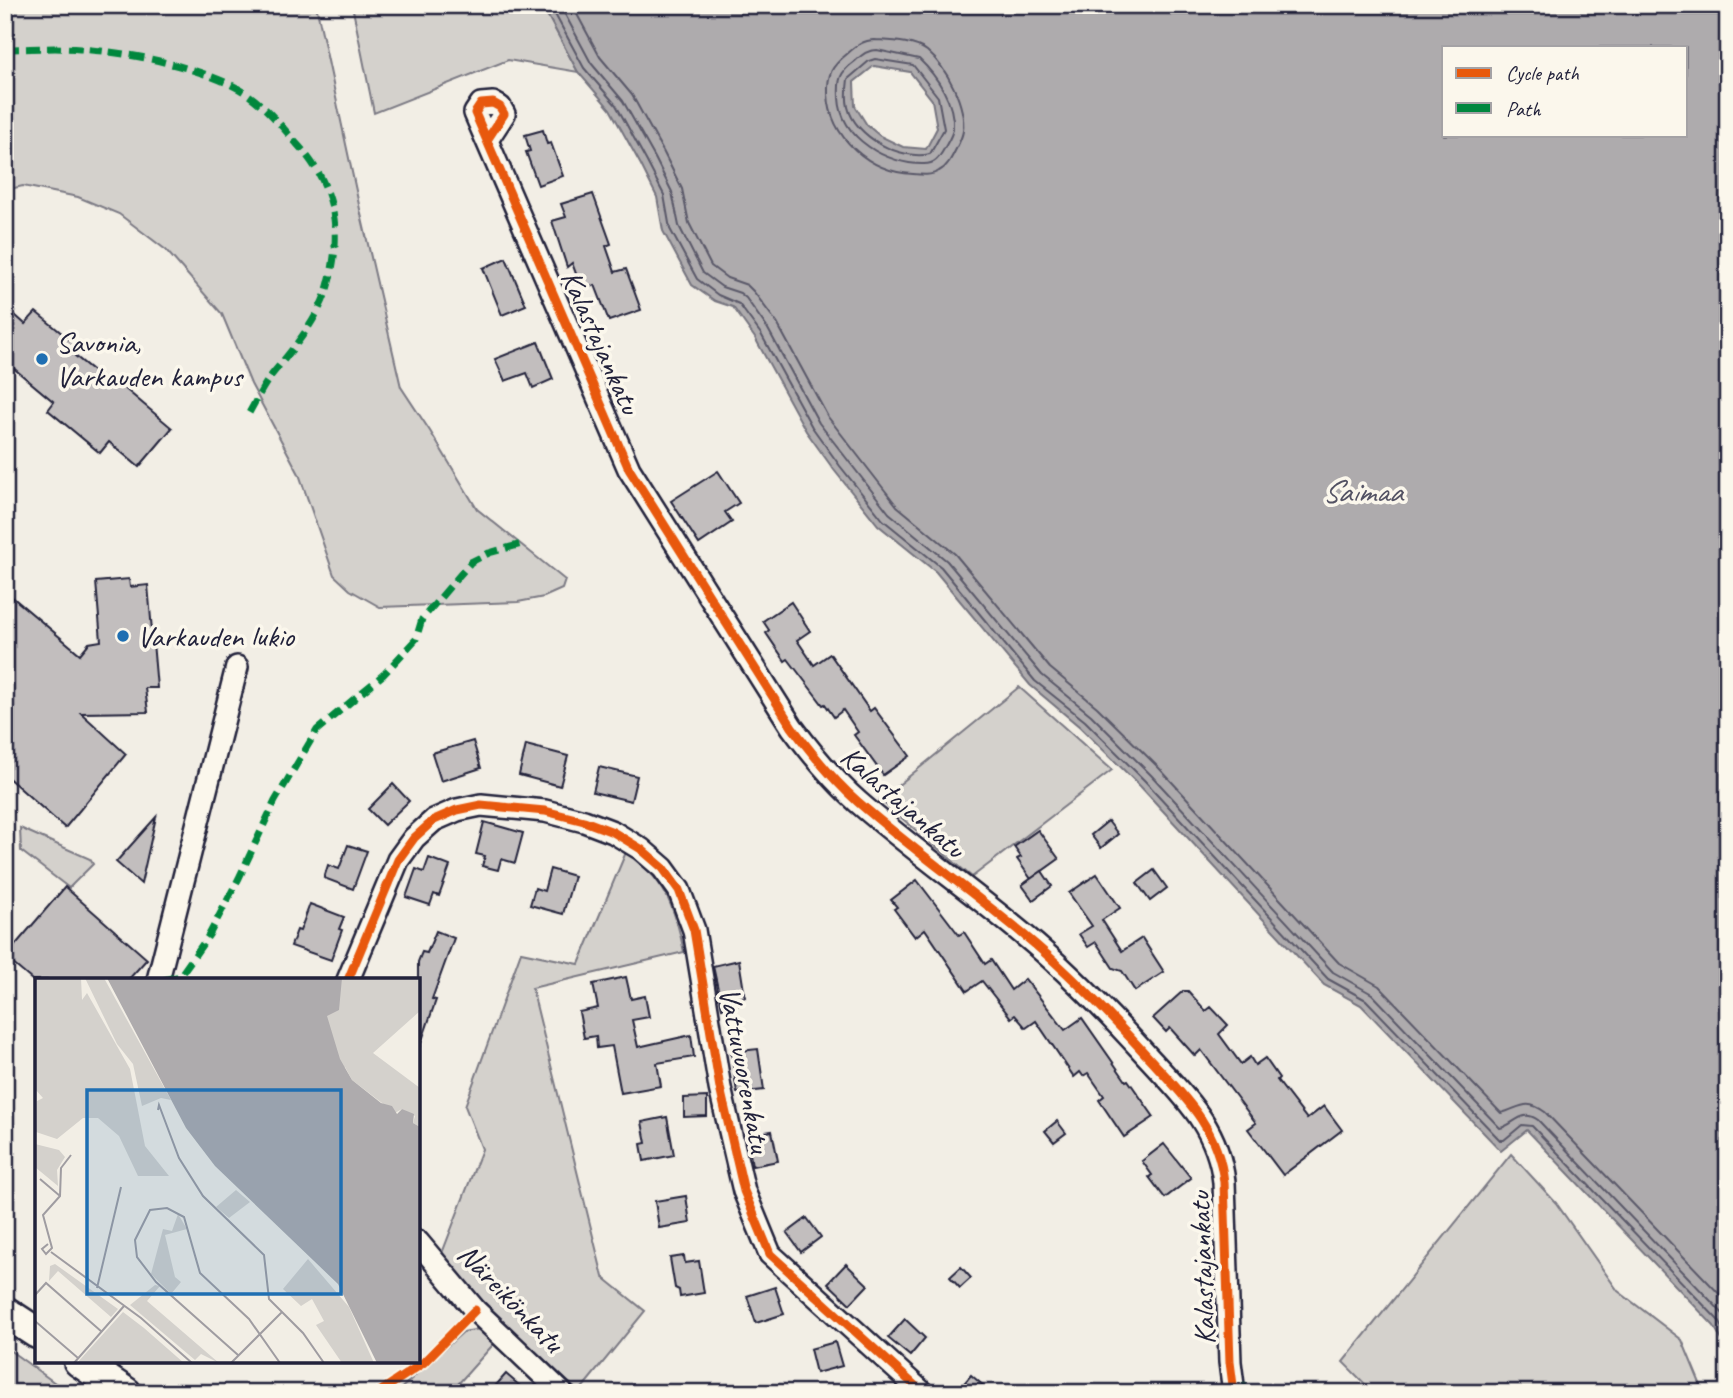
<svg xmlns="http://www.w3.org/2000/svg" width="1733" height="1398" font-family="Caveat,sans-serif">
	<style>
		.green { fill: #d4d1cc; stroke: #7b7a84; stroke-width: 2 }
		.water { fill: #aeabad; stroke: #76747f; stroke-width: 2; fill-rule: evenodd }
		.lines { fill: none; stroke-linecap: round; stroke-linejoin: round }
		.shore { stroke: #5a5969; stroke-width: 2 }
		.building { fill: #c2bebe; stroke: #22223b; stroke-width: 2 }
		.street-casing { stroke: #22223b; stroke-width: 26 }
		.secondary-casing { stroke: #22223b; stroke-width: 35 }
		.street { stroke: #fbf7ec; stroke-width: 21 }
		.secondary { stroke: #fbf7ec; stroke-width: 30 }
		.quiet { stroke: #00873e; stroke-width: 7; stroke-dasharray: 14 7; stroke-linecap: butt }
		.cycleway-casing { stroke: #fbf7ec; stroke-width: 13 }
		.cycleway { stroke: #e8590c; stroke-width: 9 }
		.poi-dot { fill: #1f6fb2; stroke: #fbf7ec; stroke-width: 2.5 }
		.labels { text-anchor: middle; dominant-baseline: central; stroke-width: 7; stroke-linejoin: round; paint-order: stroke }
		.poi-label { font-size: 30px; fill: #22223b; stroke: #fbf7ec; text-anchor: start }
		.street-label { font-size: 30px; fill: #22223b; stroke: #fbf7ec }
		.water-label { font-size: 32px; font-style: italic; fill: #535263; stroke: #fbf7ec }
		.inset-road { fill: none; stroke: #9f9ca1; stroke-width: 2 }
		.view { fill: #1f6fb2; fill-opacity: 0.15; stroke: #1f6fb2; stroke-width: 3.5 }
		.inset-edge { fill: none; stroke: #22223b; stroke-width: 3.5 }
	</style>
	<rect width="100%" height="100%" fill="#f2eee5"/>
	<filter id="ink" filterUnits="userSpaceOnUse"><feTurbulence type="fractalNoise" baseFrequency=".0143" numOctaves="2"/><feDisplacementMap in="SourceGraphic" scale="14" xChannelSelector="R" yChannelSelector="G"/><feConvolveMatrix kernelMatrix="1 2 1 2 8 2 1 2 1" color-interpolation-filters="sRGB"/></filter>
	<g filter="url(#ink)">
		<!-- green -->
		<g class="green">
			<polygon points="5,5 316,5 361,214 401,387 430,431 477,509 565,580 562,589 544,597 518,602 380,607 350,590 334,575 299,474 251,384 222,314 166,250 119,214 78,197 23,186 5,190"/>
			<polygon points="352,5 542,5 578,72 508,60 374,113"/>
			<polygon points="1019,687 1112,770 972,877 880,800"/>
			<polygon points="20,828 90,859 93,864 69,888 21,851"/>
			<path d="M626,852C665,879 675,907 684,952L532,988L603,1277L645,1311L579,1392L491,1310L441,1256L482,1149L465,1106L521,952L579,964Z"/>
			<polygon points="1511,1154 1556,1203 1618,1291 1682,1340 1704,1393 1374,1393 1343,1362"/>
			<polygon points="480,1329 499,1338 450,1393 396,1393 463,1332"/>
			<polygon points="5,1347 69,1393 5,1393"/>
		</g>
		<!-- water -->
		<path class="water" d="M542,5H1728V1351L1714,1326L1527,1130L1501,1151L1361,1005L1324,985L1140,786L1080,727L1030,685L936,572L878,525L834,470L806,431L755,338L733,307L715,301L692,285L663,231L657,197L641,165L610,109L578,72ZM1444,47H1686V135H1444ZM874,66L910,72L932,100L937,128L926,149L903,147L880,136L867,125L855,106L854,82Z"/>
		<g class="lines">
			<!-- shore -->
			<g class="shore">
				<polyline points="550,5 584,68 616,105 647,162 664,195 670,229 697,279 718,295 739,304 761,334 812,427 840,466 883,520 941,567 1035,681 1085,721 1145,781 1328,979 1366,1000 1500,1140 1504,1140 1522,1125 1532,1126 1719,1321 1728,1337"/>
				<path d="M560,5L591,63L623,101L655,158L672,192L679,226L703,273L722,287L740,293L746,298L768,329L819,423L889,513L947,561L1042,675L1091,715L1151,775L1333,972L1372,994L1500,1128C1515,1125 1521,1108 1538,1120L1728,1319"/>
				<path d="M572,5L600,57L632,95L664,153L682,189L689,223L711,266L727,278L747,285L754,292L777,323L828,417L897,506L955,554L1050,668L1097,707L1159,768L1339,963L1379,986L1501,1113C1519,1109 1525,1097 1545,1112L1728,1303"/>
				<path d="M875,40C890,41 914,41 927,51C947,68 966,105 963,131C962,138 958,145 955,151C951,159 947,167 939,171C931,176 922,175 913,174C870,172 830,138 828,94C827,74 832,66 847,54C856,46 863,40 875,40Z"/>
				<path d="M877,50L919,59C937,76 955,103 953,129C952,136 947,143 944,149C939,158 935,164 924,164C888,165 841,139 839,98C838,80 839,73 854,62C862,55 867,50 877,50Z"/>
				<path d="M875,59L913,65L938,97L944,129L930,154C901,161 855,137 848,107C846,99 847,87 848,79L869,61Z"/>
			</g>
		</g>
		<!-- building -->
		<g class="building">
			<polygon points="543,130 547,144 551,143 563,176 538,185 526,152 530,151 525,135"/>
			<polygon points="593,194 611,244 606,246 615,272 626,269 641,310 609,321 595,285 582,290 572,263 567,267 552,221 566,217 561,204"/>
			<polygon points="506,258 526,305 502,315 483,268"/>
			<polygon points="5,306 25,324 36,312 80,348 74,355 107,382 111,377 172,428 139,467 109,442 100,453 48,410 54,402 5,361"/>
			<polygon points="538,342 553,379 533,388 527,373 505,381 495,359"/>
			<polygon points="718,471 739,503 725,512 732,522 699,544 671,501"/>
			<polygon points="129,579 130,587 148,585 157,688 145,688 148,712 81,713 126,754 65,828 5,775 5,591 80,654 89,643 101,641 96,582"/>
			<polygon points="791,602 810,631 797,640 814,665 830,654 870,711 874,708 910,756 883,775 854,735 858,732 843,710 834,717 825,704 823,705 788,659 785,661 766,633 769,630 763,621"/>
			<polygon points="473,741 481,768 441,781 432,753"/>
			<polygon points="526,745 568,756 560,786 519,775"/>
			<polygon points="599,767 637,776 631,801 593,792"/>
			<polygon points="393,784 409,801 384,825 368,809"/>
			<polygon points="156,817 141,884 116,862"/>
			<polygon points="1108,821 1118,834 1101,848 1091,835"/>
			<polygon points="484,822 523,833 515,863 501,859 498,870 482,866 485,856 476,854"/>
			<polygon points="1038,830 1059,859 1031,879 1017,859 1021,857 1014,847"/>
			<polygon points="348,845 367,851 353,889 324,878 328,865 339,869"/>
			<polygon points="429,858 450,866 439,896 434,894 430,905 406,897 416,869 424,872"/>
			<polygon points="550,869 574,876 563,914 530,905 535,888 544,891"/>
			<polygon points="1154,870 1167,888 1150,901 1137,883"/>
			<polygon points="1042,871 1052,886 1033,900 1022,885"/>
			<polygon points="1097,874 1120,908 1102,920 1122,951 1142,938 1164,972 1135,991 1122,971 1113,968 1096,942 1088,947 1079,934 1092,926 1069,893"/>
			<polygon points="917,880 959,935 964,932 985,964 991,960 1011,990 1025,979 1065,1030 1082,1018 1126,1081 1128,1080 1154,1117 1124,1137 1099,1100 1104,1096 1088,1073 1083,1076 1080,1072 1074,1077 1036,1021 1026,1028 1015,1015 1011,1018 982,981 967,991 925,929 915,937 894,909 897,907 891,900"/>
			<polygon points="65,887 147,959 128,980 32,980 5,957"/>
			<polygon points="310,904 344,917 339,929 342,930 331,960 291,946 297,930 300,931"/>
			<polygon points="436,931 454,938 432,999 436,1000 420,1046 418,1046 418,962 422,952 427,953"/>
			<polygon points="739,960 745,997 742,998 743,1004 722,1008 713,966"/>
			<polygon points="626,977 631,999 645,996 649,1017 632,1020 638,1047 691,1035 694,1057 657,1063 661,1086 621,1093 612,1046 597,1048 596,1036 584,1038 579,1012 598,1008 593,984"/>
			<polygon points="1183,991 1188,991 1206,1011 1211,1007 1228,1025 1219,1034 1241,1064 1250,1057 1255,1065 1265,1058 1279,1078 1277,1080 1307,1119 1324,1106 1342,1130 1283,1175 1248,1129 1256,1123 1201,1050 1195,1056 1170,1028 1166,1032 1153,1018"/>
			<polygon points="758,1049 764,1090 737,1093 731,1052"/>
			<polygon points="707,1097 707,1116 684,1117 684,1098"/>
			<polygon points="667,1117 674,1155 644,1161 641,1144 646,1143 642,1122"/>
			<polygon points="1057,1121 1066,1133 1054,1142 1045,1131"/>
			<polygon points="772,1131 778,1161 752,1166 747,1135"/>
			<polygon points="1164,1144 1191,1178 1165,1198 1149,1177 1152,1175 1142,1161"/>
			<polygon points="686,1196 690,1223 659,1228 655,1201"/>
			<polygon points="807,1218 821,1237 801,1252 787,1233"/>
			<polygon points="684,1256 685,1263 699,1261 704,1293 680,1297 679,1290 675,1288 670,1258"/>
			<polygon points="846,1264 868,1285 850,1304 828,1283"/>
			<polygon points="961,1267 971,1278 960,1288 950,1277"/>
			<polygon points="775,1287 784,1314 756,1323 747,1296"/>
			<polygon points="905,1319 925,1338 910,1356 888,1338"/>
			<polygon points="835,1342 842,1366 816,1373 810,1349"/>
			<polygon points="506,1374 528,1393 489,1393"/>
			<polygon points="971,1375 992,1393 956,1393"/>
		</g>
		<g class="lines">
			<!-- street casing -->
			<g class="street-casing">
				<g id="street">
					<path d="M487,140L504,114L500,107L493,103L481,104L475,113L629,469L792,727C812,754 833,780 858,802C912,849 970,890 1024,935C1069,972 1109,1014 1149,1058C1184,1096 1218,1127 1224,1182L1230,1362L1234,1393"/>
					<polyline points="158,980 237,667"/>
					<polyline points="348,980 398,860 414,838 434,820 457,810 481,805 545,811 584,821 613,832 641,849 663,868 679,890 694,930 720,1088 744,1191 770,1254 923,1393"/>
					<polyline points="418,1242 475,1310 562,1393"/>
				</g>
			</g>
			<!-- secondary casing -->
			<g class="secondary-casing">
				<g id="secondary">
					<polyline points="5,1312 37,1333"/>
					<polyline points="79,1361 126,1393"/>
				</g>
			</g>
			<!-- street -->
			<use href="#street" class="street"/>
			<!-- secondary -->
			<use href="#secondary" class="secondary"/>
			<!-- quiet -->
			<g class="quiet">
				<path d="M5,49C30,49 55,47 80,49C127,52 197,66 239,89C262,102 280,124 297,144C334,184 343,229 329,282C321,316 296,345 274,372C264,384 257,399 249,413"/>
				<polyline points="164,980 180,976 209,935 239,878 275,801 317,730 384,674 416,639 422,619 471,562 489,553 525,543"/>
				<polyline points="1222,1390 1247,1386"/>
			</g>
			<!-- cycleway casing -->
			<g class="cycleway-casing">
				<g id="cycleway">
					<path d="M487,140L504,114L500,107L493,103L481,104L475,113L629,469L792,727C812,754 833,780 858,802C912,849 970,890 1024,935C1069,972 1109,1014 1149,1058C1184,1096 1218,1127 1224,1182L1230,1362L1234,1393"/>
					<polyline points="348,980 398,860 414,838 434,820 457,810 481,805 545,811 584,821 613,832 641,849 663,868 679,890 694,930 720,1088 744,1191 770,1254 923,1393"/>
					<polyline points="378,1393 423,1363 475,1310"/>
				</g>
			</g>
			<!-- cycleway -->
			<use href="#cycleway" class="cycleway"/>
		</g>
	</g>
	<!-- markers -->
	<g class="poi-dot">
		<circle cx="42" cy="359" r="7"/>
		<circle cx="123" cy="636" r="7"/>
	</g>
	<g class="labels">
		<!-- poi labels -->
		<g class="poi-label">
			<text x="56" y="342">Savonia,<tspan x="56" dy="34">Varkauden kampus</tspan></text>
			<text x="137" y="636">Varkauden lukio</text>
		</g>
		<!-- street labels -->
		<g class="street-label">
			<text transform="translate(601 342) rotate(66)">Kalastajankatu</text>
			<text transform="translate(903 802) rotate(41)">Kalastajankatu</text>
			<text transform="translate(745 1070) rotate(79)">Vattuvuorenkatu</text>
			<text transform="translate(1202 1268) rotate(-92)">Kalastajankatu</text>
			<text transform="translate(511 1298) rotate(46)">Näreikönkatu</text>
		</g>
		<!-- water labels -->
		<g class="water-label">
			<text x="1362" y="491">Saimaa</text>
		</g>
	</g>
	<!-- overview -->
	<g transform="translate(35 978)">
		<rect width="385" height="385" fill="#f2eee5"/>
		<path d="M0,0H46L47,22L52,15L95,91L110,168L134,198H103L84,158L63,140H48L22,161L1,154L2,123L8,120L0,111ZM50,0H69L136,122L126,120L107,128L98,86L82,66ZM307,0H385V33L338,75L385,110V149L378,145L380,138L367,131L360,135L317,102L310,89H303L287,30ZM0,166L24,172L30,179L22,192L23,208L0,189ZM201,212L215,224L194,240L181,229ZM143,236L152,251L130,257L140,299L146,304L136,316L116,296L128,251L137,253ZM273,281L314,329L339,385H307L281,347L289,343L277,321L266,328L248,311ZM20,286L83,331L76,339L23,293L14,303L15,288ZM120,307L125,308L112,323L184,385L166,376L160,382L95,327ZM88,334L109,350L149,385H42Z" fill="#d4d1cc"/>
		<path d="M72,0H307L304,32L292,38L305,81L317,102L346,125L357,128L362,136L367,131L379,136L378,145L385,149V385H342L303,306L180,188L151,150Z" fill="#aeabad"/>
		<path class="inset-road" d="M123,132L124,127L144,180L168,218L229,277L234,321L268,355L289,385M5,201L25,218M13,266L7,271L11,276L17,270L8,237L25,218L26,190L36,177M16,274L106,340L157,385M62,310L86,209M0,317L11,305L67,354M0,343L43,380M203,377L121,304L102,279L100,262L115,232L132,230L149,239L165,295L214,341L245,385M39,385L89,328M196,385L247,334"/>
		<path class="view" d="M52,112H306V316H52Z"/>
		<rect width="385" height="385" class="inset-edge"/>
	</g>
	<!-- margin -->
	<rect width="1733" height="1398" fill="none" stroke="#fbf7ec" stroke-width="28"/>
	<rect x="14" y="14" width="1705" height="1370" fill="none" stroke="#22223b" stroke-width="2.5" filter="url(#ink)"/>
	<!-- legend -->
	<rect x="1442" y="46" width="245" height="91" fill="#fbf7ec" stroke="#a4a2a5" stroke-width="2"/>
	<rect x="1456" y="68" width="35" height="10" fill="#e8590c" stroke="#a4a2a5" stroke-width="2"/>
	<text x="1506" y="80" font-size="21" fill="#22223b">Cycle path</text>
	<rect x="1456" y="103" width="35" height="10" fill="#00873e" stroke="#a4a2a5" stroke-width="2"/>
	<text x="1506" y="116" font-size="21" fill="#22223b">Path</text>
</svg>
